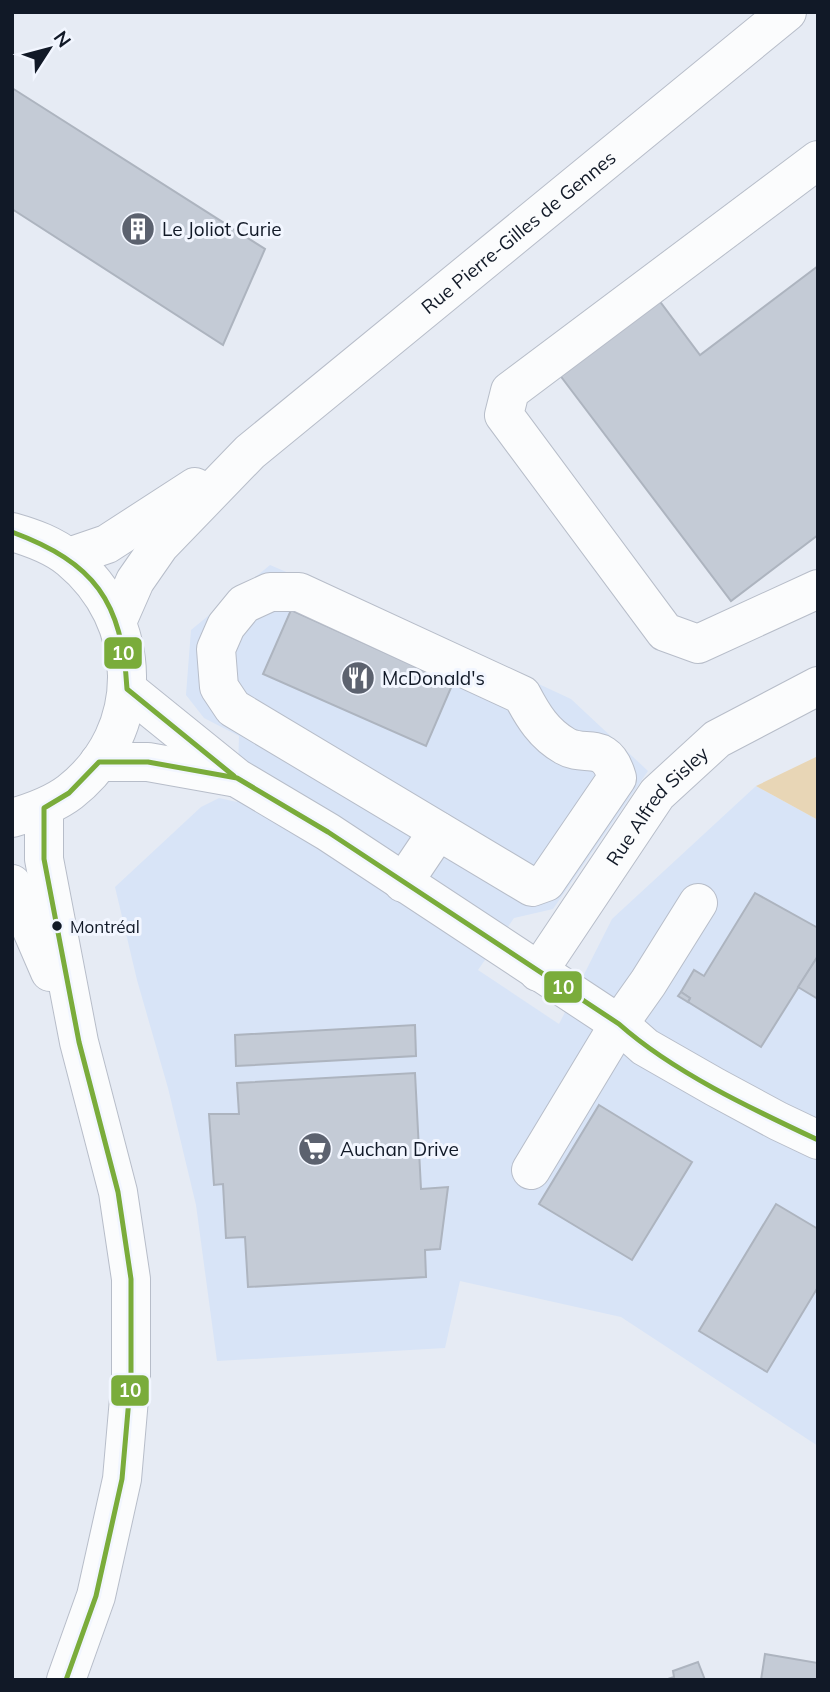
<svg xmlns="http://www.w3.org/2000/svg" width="830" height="1692" font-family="Mulish,sans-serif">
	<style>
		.built { fill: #d8e4f7 }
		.green { fill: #e8d6b6 }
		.building { fill: #c4cbd6; stroke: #adb4bf; stroke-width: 2 }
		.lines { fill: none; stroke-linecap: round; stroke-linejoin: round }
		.minor-casing { stroke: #b7bdc9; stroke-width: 40 }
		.major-casing { stroke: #b7bdc9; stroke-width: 40 }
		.minor { stroke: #fbfcfd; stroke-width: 38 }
		.major { stroke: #fbfcfd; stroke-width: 38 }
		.bus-1-casing { stroke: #f2f6ff; stroke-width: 10 }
		.bus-1 { stroke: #7aac3b; stroke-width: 5 }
		.bus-dot { fill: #111927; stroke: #f2f6ff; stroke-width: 2.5 }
		.labels { text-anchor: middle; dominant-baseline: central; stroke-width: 6; stroke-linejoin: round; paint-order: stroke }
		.bus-label { font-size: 17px; fill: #111927; stroke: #f2f6ff; text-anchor: start }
		.poi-label { font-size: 19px; fill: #111927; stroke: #f2f6ff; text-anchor: start }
		.street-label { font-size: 19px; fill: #111927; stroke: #f2f6ff }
		.line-badge { stroke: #f2f6ff; stroke-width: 2.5 }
		.badge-label { font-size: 19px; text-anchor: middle; font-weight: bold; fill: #fff }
	</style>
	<rect width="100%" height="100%" fill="#e6ebf4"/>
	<!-- built -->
	<polygon class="built" points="270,565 424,631 571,699 648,771 553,909 514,918 478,970 559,1024 612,919 756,786 818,820 818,1446 621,1317 460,1281 445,1348 217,1361 196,1205 168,1088 137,980 115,887 201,807 219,798 237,802 239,736 204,718 186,695 191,630"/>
	<!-- green -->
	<polygon class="green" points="818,756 818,820 756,786"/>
	<!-- building -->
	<g class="building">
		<polygon points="12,88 265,249 223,345 12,209"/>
		<polygon points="818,266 818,535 731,601 559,374 658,299 700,355"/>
		<polygon points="291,610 453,683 426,746 263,674"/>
		<polygon points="755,893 818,928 818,956 761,1047 688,1002 690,998 681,992 694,970 704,976"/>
		<polygon points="818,956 818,999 798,987"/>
		<polygon points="681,992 690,998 688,1002 678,996"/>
		<polygon points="415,1025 416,1056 236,1066 235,1035"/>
		<polygon points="415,1073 421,1189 448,1187 440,1249 425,1250 426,1277 248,1287 245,1237 226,1238 223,1184 214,1185 209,1114 239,1114 237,1083"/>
		<polygon points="599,1105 692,1162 632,1260 539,1204"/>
		<polygon points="776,1204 818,1229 818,1287 767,1372 699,1331"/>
		<polygon points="765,1654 818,1663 818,1680 761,1680"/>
		<polygon points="698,1662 705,1680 665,1680 674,1677 673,1671"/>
	</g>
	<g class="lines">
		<!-- minor casing -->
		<g class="minor-casing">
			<g id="minor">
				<polyline points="818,160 510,391 504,415 665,632 698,644 818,589"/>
				<path d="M270,592H299L522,695C533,716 544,734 565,746C585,758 606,739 617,778L546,882L532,887L233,708L219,687L216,649L226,626L244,604Z"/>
				<polyline points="127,689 237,778 328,832 619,1024 645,1047 715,1087 778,1121 818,1140"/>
				<polyline points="99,762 148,762 232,777"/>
				<polyline points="403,883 438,831"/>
				<path id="s1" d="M538,972L657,794L717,739L818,686"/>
				<polyline points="531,1170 619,1024 648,983 698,903"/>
			</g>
		</g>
		<!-- major casing -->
		<g class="major-casing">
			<g id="major">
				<path d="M12,532C33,538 53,545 70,559C144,620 148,731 70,792C53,805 33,812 12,818"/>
				<polyline points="69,557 107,544 195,487"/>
				<path id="s2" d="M117,622L135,581L160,545L250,452L787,12"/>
				<polyline points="44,808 44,859 79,1042 118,1192 131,1279 131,1376 122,1479 96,1596 66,1680"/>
				<polyline points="12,884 50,972"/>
			</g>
		</g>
		<!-- minor -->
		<use href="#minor" class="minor"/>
		<!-- major -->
		<use href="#major" class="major"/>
		<!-- bus-1 casing -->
		<g class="bus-1-casing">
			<g id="bus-1">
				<path d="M12,532C95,563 122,601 127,689L234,776"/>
				<path d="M66,1680L96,1596L122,1479L131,1376V1279L118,1192L79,1042L44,859V808L69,793L99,762H148L237,778L328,832L619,1024C673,1072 752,1109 818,1140"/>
			</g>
		</g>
		<!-- bus-1 -->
		<use href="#bus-1" class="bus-1"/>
	</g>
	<!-- icons -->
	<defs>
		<g id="building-disc" transform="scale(1.75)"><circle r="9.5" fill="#5c626f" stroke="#f2f6ff"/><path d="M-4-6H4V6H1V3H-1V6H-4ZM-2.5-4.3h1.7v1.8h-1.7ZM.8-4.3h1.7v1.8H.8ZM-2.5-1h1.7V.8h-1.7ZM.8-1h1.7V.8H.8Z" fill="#fff"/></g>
		<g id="restaurant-disc" transform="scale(1.75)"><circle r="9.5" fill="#5c626f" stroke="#f2f6ff"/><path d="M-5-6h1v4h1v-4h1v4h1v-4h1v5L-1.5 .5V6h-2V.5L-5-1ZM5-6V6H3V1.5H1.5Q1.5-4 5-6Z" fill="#fff"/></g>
		<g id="supermarket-disc" transform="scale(1.75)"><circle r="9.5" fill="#5c626f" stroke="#f2f6ff"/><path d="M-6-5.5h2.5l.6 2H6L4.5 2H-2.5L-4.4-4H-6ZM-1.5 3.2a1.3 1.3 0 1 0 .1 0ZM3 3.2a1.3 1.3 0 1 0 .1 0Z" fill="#fff"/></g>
	</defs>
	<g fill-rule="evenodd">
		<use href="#building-disc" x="138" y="229"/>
		<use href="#restaurant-disc" x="358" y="678"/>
		<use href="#supermarket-disc" x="315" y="1149"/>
	</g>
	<!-- markers -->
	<circle class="bus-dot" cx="57" cy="926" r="6"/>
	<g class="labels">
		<!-- bus labels -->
		<g class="bus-label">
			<text x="70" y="926">Montréal</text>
		</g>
		<!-- poi labels -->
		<g class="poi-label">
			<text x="162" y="229">Le Joliot Curie</text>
			<text x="382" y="678">McDonald's</text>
			<text x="340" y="1149">Auchan Drive</text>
		</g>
		<!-- street labels -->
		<g class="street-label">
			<text stroke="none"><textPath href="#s2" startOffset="565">Rue Pierre-Gilles de Gennes</textPath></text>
			<text stroke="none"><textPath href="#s1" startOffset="205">Rue Alfred Sisley</textPath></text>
		</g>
	</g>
	<g class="line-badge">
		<rect x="103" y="636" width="40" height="34" rx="7" fill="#7aac3b"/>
		<rect x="543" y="970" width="40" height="34" rx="7" fill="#7aac3b"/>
		<rect x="110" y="1374" width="40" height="33" rx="7" fill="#7aac3b"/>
	</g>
	<g class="badge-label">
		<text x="123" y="660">10</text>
		<text x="563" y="994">10</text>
		<text x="130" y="1397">10</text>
	</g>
	<!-- border -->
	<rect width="830" height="1692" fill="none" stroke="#111927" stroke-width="28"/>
	<!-- north arrow -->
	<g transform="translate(49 49) rotate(54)" stroke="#f2f6ff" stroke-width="5" paint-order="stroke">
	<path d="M0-5L12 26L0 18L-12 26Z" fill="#111927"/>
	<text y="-10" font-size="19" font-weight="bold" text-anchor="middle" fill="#111927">N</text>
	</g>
</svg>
